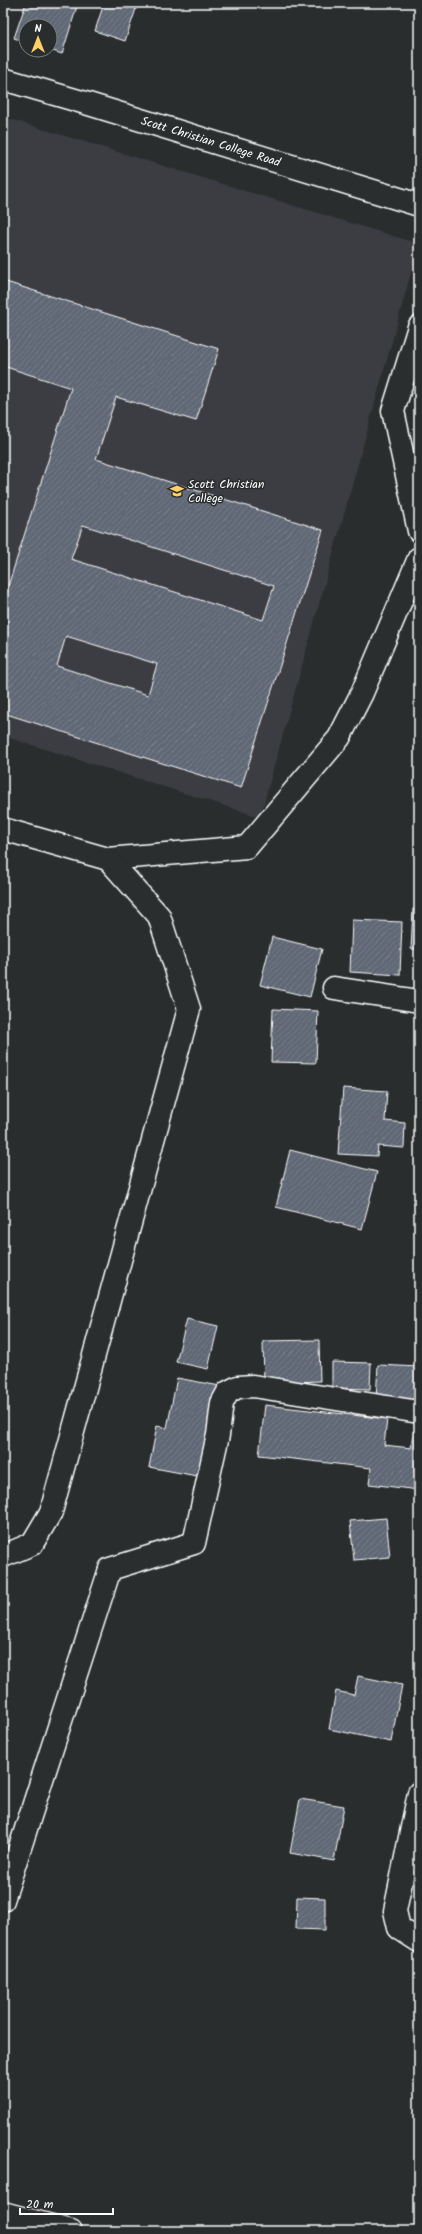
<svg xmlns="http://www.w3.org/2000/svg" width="422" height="2234" font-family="Kalam,sans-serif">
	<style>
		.built { fill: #3a3e43 }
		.building { fill: url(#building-hatch); stroke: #fff; fill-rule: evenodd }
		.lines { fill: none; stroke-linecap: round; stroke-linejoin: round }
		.street-casing { stroke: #fff; stroke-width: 25 }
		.street { stroke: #2a2d2e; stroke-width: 22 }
		.labels { text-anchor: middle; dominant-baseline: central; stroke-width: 3; stroke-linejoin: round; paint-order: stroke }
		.street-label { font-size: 12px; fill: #fff; stroke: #2a2d2e }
		.poi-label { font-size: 12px; fill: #fff; stroke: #2a2d2e; text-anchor: start }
	</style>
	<defs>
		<pattern id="building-hatch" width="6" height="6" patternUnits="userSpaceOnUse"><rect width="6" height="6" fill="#606775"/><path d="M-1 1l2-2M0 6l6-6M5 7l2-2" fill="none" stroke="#787e8a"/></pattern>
	</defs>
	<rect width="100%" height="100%" fill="#2a2d2e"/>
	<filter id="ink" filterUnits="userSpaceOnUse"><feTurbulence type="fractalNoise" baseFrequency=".025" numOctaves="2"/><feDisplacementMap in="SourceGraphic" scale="8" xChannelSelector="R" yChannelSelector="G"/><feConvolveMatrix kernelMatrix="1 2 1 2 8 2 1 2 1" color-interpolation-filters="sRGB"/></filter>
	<g filter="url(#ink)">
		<!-- built -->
		<polygon class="built" points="3,117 419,244 260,817 3,736"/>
		<!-- building -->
		<g class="building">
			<polygon points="26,3 78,3 62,54 50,50 50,26 26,26 26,42 14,38"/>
			<polygon points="104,3 138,3 125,41 95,31"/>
			<path d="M3,281L219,349L196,421L116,397L96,459L323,530L241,788L3,713V602L71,388L3,366ZM83,525L274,586L263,620L71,559ZM66,636L157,664L148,695L57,666Z"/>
			<polygon points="413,909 419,909 419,949 411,949"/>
			<polygon points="352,920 402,922 400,975 350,972"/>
			<polygon points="272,937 322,949 310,997 260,985"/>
			<polygon points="273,1009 318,1011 316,1063 271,1062"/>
			<polygon points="343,1088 387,1091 385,1121 405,1123 404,1148 378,1146 377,1156 338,1154"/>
			<polygon points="290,1150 377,1172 362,1229 276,1207"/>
			<polygon points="187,1319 218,1326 208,1369 176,1362"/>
			<polygon points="319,1340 320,1381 264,1383 263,1341"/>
			<polygon points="332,1362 371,1363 370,1389 332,1388"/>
			<polygon points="378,1365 419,1367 419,1401 376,1399"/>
			<polygon points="177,1378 220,1386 202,1477 149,1467 157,1426 167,1428"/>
			<polygon points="265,1405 387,1419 384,1445 411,1448 413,1431 419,1432 419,1490 369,1484 371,1468 259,1455"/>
			<polygon points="386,1518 390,1557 354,1560 350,1521"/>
			<polygon points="358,1676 402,1685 391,1742 329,1729 336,1691 354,1695"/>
			<polygon points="300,1799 344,1806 334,1861 290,1853"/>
			<polygon points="297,1897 325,1898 325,1930 296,1929"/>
		</g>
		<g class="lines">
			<!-- street casing -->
			<g class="street-casing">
				<g id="street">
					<path id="s1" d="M3,79L82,102L419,205"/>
					<polyline points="419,327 393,411 419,531"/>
					<polyline points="3,829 108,859 247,847 339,738 362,693 419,558"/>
					<polyline points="334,988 419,1001"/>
					<polyline points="3,1556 32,1544 51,1512 189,1009 159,916 108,859"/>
					<polyline points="419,1793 395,1911 399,1928 419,1941"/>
					<polyline points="3,1900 110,1569 194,1543 218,1435 222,1403 228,1392 238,1387 253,1386 419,1412"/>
					<polyline points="3,2213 71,2231"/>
				</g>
			</g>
			<!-- street -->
			<use href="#street" class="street"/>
		</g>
	</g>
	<!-- icons -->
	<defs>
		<g id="school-bare" transform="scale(1.08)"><path d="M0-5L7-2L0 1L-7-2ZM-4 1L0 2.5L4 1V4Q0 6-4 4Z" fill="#ffd166" stroke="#2a2d2e" stroke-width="2.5" paint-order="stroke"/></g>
	</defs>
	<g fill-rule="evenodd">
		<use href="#school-bare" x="177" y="491"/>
	</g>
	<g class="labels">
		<!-- street labels -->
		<g class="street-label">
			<text stroke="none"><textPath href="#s1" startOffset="217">Scott Christian College Road</textPath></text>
		</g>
		<!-- poi labels -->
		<g class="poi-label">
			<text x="188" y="484">Scott Christian<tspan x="188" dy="14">College</tspan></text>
		</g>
	</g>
	<!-- margin -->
	<rect width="422" height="2234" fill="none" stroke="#2a2d2e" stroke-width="16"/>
	<rect x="8" y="8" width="406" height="2218" fill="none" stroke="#fff" stroke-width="1.5" filter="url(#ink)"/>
	<!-- north arrow -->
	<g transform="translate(38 38)"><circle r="19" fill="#2a2d2e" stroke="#7f8182"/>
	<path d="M0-3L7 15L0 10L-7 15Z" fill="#ffd166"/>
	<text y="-6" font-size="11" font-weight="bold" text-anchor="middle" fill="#ffffff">N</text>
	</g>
	<!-- scale -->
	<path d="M20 2208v6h93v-6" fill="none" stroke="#ffffff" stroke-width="2"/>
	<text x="26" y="2208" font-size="12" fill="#ffffff" stroke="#2a2d2e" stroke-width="3" paint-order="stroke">20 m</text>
</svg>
